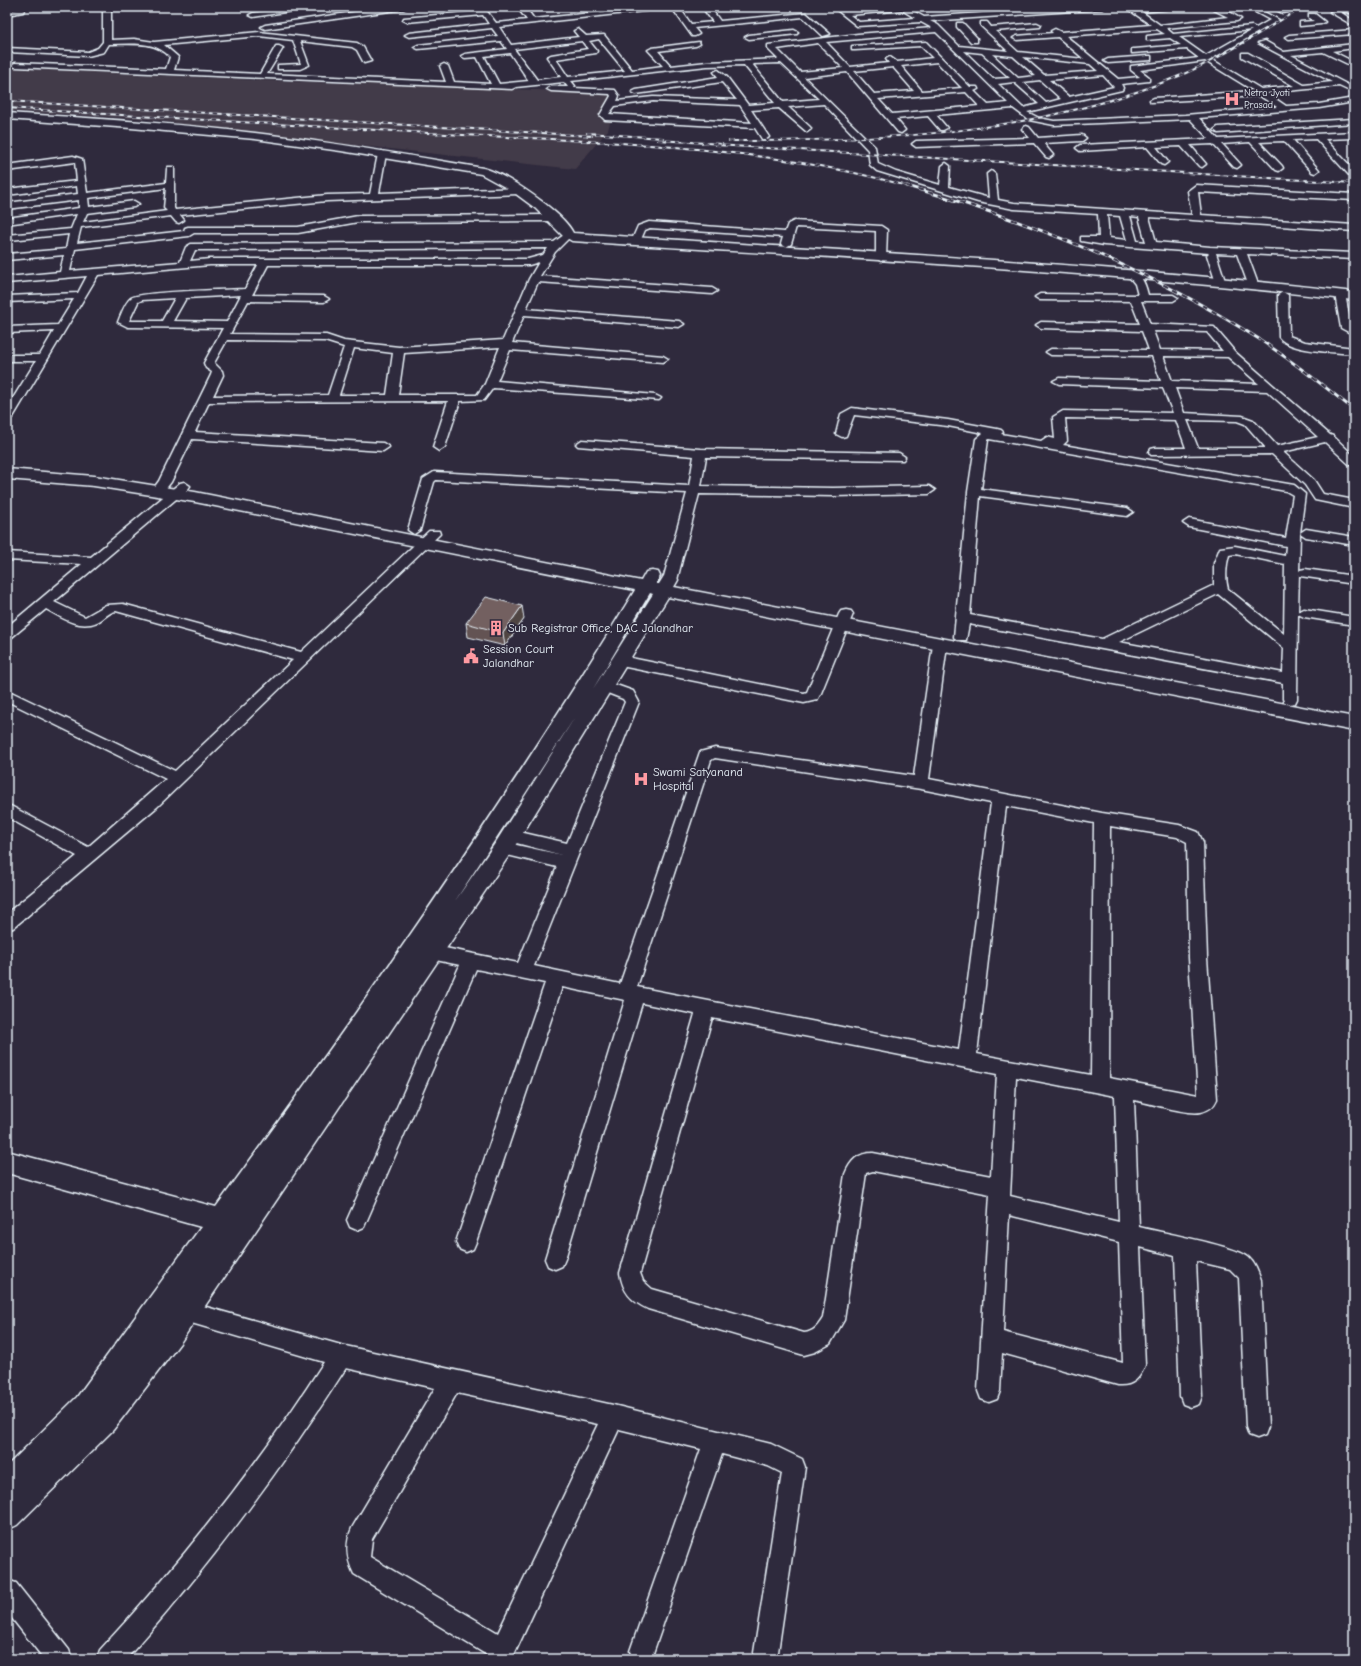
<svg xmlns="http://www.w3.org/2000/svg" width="1361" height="1666" font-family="'Comic Neue',sans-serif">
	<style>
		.built { fill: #433a48 }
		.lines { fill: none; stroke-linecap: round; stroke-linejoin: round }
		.minor-casing { stroke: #e8f1f8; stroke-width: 3 }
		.tertiary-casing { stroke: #e8f1f8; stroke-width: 3 }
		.minor { fill: #2f2a3d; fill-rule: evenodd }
		.tertiary { fill: #2f2a3d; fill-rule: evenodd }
		.rail-far1-casing { stroke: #e8f1f8; stroke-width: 2 }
		.rail-casing { stroke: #e8f1f8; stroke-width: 3 }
		.rail-far1 { stroke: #2f2a3d; stroke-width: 1.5; stroke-dasharray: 4.5; stroke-linecap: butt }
		.rail { stroke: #2f2a3d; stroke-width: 2; stroke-dasharray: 5.5; stroke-linecap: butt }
		.wall { fill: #635353; stroke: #e8f1f8 }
		.shaded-wall { fill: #504443; stroke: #e8f1f8 }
		.building { fill: #736160; stroke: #e8f1f8 }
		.labels { text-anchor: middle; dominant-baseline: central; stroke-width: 3.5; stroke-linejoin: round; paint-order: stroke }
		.far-poi-label { font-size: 10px; fill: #e8f1f8; stroke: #2f2a3d; text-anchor: start }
		.poi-label { font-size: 12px; fill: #e8f1f8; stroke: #2f2a3d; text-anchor: start }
	</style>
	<rect width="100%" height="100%" fill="#2f2a3d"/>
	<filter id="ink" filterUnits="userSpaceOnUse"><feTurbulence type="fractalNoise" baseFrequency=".025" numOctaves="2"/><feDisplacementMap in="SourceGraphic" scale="8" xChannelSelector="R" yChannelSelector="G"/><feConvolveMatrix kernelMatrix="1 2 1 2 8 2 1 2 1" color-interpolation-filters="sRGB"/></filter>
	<g filter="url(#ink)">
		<!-- built -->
		<polygon class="built" points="7,68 256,80 618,93 608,130 575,169 262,135 147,119 7,111"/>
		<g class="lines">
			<!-- minor casing -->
			<g class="minor-casing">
				<g id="minor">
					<polygon points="18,7 26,7 23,12 7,15 7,11 18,9"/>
					<path d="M103,7H111V40L134,39L154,42L259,32L357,43L363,47L371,61L364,63L357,50L352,47L300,41L309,65L300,69H278V65L301,64L293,40L259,36L164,45L178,57L174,70L260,74L276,46H279L283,48L267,74L446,82L440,66L444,64L448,66L454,82L491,84L477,57L465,58L461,56L465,54L507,49L501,41L418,49L414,47L418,45L498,36L492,28L409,37L405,35L409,33L489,24L483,15L407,22L403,20L404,18L480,11L478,9L480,7H489L486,10L496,23L527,20L517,7H525L534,19L649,7H679L691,24L713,22L702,7H710L720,21L806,13L830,34L823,36L803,17L694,28L699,34L695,36H692L672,8L499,27L511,45L579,37L574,31L578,29L586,36L604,35L632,70L663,66L648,50L652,48L699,42L700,44L696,46L658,51L671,66L707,62L778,59L768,49V45L858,34L932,28L921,22L857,26L837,10L835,9L839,7L845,11L906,7L924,17L1072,7H1106L1102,9L930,21L938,25L959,46L1008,51L981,26V22H987L991,27L1037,23L1041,25L1040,27L995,31L1018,52L1084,59L1058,37L1017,40L1013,38L1017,36L1053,33L1051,31L1055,29L1061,32L1151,25L1125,7L1136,9L1176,7L1172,9L1142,12L1160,25L1228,17L1208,7L1223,8L1241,19L1237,21L1166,28L1173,34L1252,26L1256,28L1270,20L1246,7H1255L1279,20L1211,59L1261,89L1294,86L1242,57V53H1248L1304,85L1332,82L1258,43L1265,41L1284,52L1354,44V48L1332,51L1354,62V67L1323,52L1291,55L1354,88V93L1339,86L1267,93L1286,106L1319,104L1354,98V102L1319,108L1199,118L1218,139L1354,132V138L1325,139L1354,170V175H1349L1316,139L1293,140L1319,170L1315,173L1312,172L1284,141L1259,142L1282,166L1283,168L1279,171L1276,170L1250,142L1222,144L1241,165L1237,168L1234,167L1213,144L1190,145L1206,164L1202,167L1199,166L1181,146L1156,147L1168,162L1164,165L1161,164L1147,147L1080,151L1076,148L1080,145L1209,139L1190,119L1054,125L1029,120L1013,108L936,115L947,128L943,130H940L928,116L896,119L905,130L901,133L898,132L847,72L804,77L875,147L878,164L896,172L940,185L942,166L946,163L950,166L949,187L989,198L987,174L991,171L995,174L998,200L1014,203L1192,215L1188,191L1196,185L1354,194V200L1198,192L1201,215L1354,225V231L1149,217L1156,242L1210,247L1354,253V259L1247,254L1258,284L1253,287L1248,284L1237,254L1216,253L1225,281L1220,284L1216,283L1207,255L1209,253L1104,245L1081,241V237H1099L1098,214L1014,209L978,202L877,171L870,165L868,150L824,104L788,107L810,127L811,129L807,132L779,108L751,110L769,137L765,140L762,139L755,128L605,120L600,115L611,96L610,94L551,91L547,89L551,87H568L564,82L516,87L512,89L15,67L11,65L15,63L166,69L170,57C155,40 130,44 109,44L104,52L88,56L7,52V48L88,52L98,48L103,42ZM902,10L915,18L859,22L850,15ZM1157,29L1165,34L1147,36V40L1170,38L1181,45L1135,49H1132V53L1187,49L1199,58L1131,66V70L1140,77L1118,79L1066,36ZM1252,30L1206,56L1179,37ZM936,32L1008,103L988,105L974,91L978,89L977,87H970L926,42L852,46V50H855L921,46L933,58L897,62L890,57L886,59L889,63L850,67L826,42ZM599,39L625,71L568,77L556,59L596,53L597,51L589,41ZM582,41L588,49L551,55L547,57L561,77L537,80L514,49ZM818,43L843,68L800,72L777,49ZM964,51L982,53L1010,78L993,79ZM510,53L529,81L499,84L484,56ZM992,54L1013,56L1036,76L1018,78ZM1023,57L1090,64L1098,71L1044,75ZM1205,61L1254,91L1154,98L1150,100L1151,102L1260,96L1277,107L1185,115L1054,121L1039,118L1027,112L1122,90L1123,88L1121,84L1149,81V77L1140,70ZM937,62L962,88L922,91L901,66ZM781,63L819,99L783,102L752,64ZM744,65L775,103L748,105L727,77L718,70L714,72L718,77L636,90L632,92L636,94L722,82L737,100L653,97L617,101L619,96L615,90L574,88L575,86L571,81L707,66ZM893,67L914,91L874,94L854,71ZM1103,75L1114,87L1069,97L1049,80ZM1040,80L1061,99L1046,103L1023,82ZM1014,82L1039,104L1023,108L998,84ZM966,92L979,106L892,114L878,99ZM653,101L740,105L752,123L609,114L615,106ZM1107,215L1120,216L1127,240L1109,238ZM1130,216L1139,217L1146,242L1137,241Z"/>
					<polygon points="291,7 308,7 304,9 253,17 249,15 253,13"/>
					<polygon points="389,7 408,7 404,9 265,29 261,27 265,25"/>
					<polygon points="1271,7 1280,7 1288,12 1282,13"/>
					<polygon points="1342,7 1354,10 1354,14 1342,11 1340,12 1354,21 1354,26 1330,12"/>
					<polygon points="1309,14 1315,14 1325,22 1321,24 1300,26 1300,22 1314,21 1309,18"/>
					<polygon points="957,23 963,23 977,38 977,42 971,42 957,27"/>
					<polygon points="794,30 798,32 797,34 749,39 745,37 749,35"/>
					<polygon points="1354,30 1354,34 1289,39 1285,37 1289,35"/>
					<polygon points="1148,56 1151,56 1151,60 1108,63 1104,61 1108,59"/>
					<polygon points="1354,119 1354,123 1218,133 1214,130 1218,127"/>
					<polygon points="1026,126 1029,127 1038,138 1082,135 1086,138 1082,141 1043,143 1053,155 1049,158 1046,157 1034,143 916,147 912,144 916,141 1030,138 1022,129"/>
					<path d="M382,151L386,154L379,193L519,188L524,191L519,194L327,201L180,215L184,220L179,223L176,222L171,216L81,227L77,243L184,231L185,228L188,227H298L358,216L554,215L559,218L554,221L358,222L298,233H194L189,236L75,249L70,271L180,262L186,247L191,244L554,242L564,235L569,238L555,252L540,276L712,288L717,291L712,294L538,282L526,309L679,321L684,324L679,327L524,315L512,343L663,356L668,359L663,362L510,350L497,381L655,395L661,398L659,400L493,388L484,400L460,401L445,447L439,451L433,447L448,401L209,402L195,432L383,443L389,447L383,451L192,439L171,482L161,495H153L151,492L159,481L211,375L212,372L206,368L204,363L223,328L128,327L118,322C121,315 125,302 131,298C140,291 228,290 245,289L258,265H210L98,275L13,417L7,420V408L36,361H7V355H40L54,331L7,333V327L58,325L74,299L7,302V296L78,293L87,276L7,283V277L60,272L64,255L7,260V254L66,249L69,234L10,240L7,239V235L71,229L77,214L7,224V218L79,208V200L7,209V203L78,194L77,186L7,195V189L77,181L75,162L7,171V165L73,156L82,159L87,193L166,183L167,169L168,167H174V208L175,210L327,195L370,194L378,154ZM166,188L164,208L167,211L83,222L87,213L134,207L139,204L134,201L89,207L88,198ZM548,248L543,255L528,259H210L190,261L195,250ZM539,262L529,279L503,340L399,347L344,341L326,335L230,334L248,301L324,302L329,299L324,296L252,295L268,265H529ZM241,295L227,322L173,321L186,298ZM175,298L162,321H129L138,302L142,300ZM227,340L325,341L344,347L328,395L213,396L223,375L222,371L214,363ZM500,347L485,384L477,395H398L404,353ZM354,348L393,353L387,395H339Z"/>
					<polygon points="794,221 881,226 887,230 886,258 881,261 876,258 876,231 796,227 791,244 786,247 781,244 783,237 650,228 645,230 639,244 633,244 631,242 638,226 649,222 785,232 788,224"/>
					<path d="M1131,270C1141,272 1146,286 1148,295H1173L1178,298L1173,301H1141L1150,324L1214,327L1235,352L1330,435L1333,436L1354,456V466L1350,465L1325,442L1283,452L1314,480L1323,494L1354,500V508L1315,500L1305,485L1272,454L1151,455L1149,452L1151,449L1155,448H1186L1176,420L1065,418L1067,441L1063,445L1294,485L1305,494L1300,533L1306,529L1354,537V545L1306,537L1300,533L1298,612L1304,609L1354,617V625L1304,617L1298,614L1297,699L1295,703L1290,704L1285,703L1283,699V683L969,624L966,640H956L954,637L968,492L976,439L983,433L948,426L854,415L846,436L842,437L836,434L841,414L852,408L948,420L997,429L1001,430L1003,432L1001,434L1041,441L1047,437L1055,439L1053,417L1063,411L1173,413L1163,388L1059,384L1053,381L1059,378L1161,381L1152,356L1051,355L1046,352L1051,349L1149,350L1142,331L1041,328L1036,325L1041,322L1140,324L1131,301L1040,300L1035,297L1040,294L1138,295L1135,284L1126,273ZM1153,331L1207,332L1223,351L1160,350ZM1163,356L1228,357L1259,384L1172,381ZM1175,388L1267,391L1318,437L1277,446L1253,420L1242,416L1184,413ZM1187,420L1237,421L1245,424L1266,448H1198ZM989,439L1286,491L1293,495L1286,538L1189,519L1183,523L1189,527L1286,546L1285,556L1235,546L1220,548L1214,563V585L1102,639L970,615L980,496L1127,516L1133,512L1127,508L981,489L988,440ZM1235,554L1285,564L1284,634L1228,589C1225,579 1226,565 1229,555ZM1218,594L1284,648L1283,673L1119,642Z"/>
					<polygon points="1340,291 1345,294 1351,326 1354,328 1354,335 1341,328 1335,294"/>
					<path d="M1283,292L1288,295L1289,336L1305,342L1354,348V354C1336,352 1290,352 1279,337L1278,295Z"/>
					<polygon points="582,440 701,449 899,453 905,457 903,460 706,457 701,486 833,488 929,486 935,490 929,494 833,496 699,494 677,580 675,583 665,583 663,580 687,493 436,480 434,482 420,530 414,534 408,530 423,479 434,472 689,486 694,456 578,446 576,444"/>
					<path d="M184,482L190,486L188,489L54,602L85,617L106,605L123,604L301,652L429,531H439L440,534L157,807L13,928L7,930V913L77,856L7,817V804L88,847L166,779L7,701V690L175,771L293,660L116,611C108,612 104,619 97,622C78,630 61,617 46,609L12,637L7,639V627L82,564L7,560V552L91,557L180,483Z"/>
					<polygon points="1305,569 1354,576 1354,584 1300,576 1298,573 1300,570"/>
					<polygon points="846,610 851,611 853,614 821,693 817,700 804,703 621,666 616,664 614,661 616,658 621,656 804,693 807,692 839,614 841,611"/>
					<path d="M940,640L945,642L947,645L929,779L1102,813L1179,825L1198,832L1203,842L1207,958L1217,1099C1214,1106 1210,1110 1201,1112C1187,1115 1150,1103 1134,1100L1139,1227C1159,1232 1236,1246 1248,1257C1255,1263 1258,1272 1261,1281L1268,1427L1265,1435L1257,1438L1249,1435L1246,1427L1239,1278L1230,1269L1196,1261L1202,1396L1199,1404L1191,1407L1183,1404L1180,1396L1175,1256L1140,1247L1145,1365C1140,1378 1133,1386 1118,1385L1002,1353L1000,1391L997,1399L989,1402L981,1399L978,1391L990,1194L873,1171L866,1173L844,1320L830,1344L815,1352L804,1355L648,1309C631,1301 623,1292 620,1273L695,1014L642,1003L565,1259L562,1266L555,1269L548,1266L545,1259L625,1000L562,987L476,1242L473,1249L466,1252L459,1249L456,1242L545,983L476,969L364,1227L357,1230L350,1227L347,1220L460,965L421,957L415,955L412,950L415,945L421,943L518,963L557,867L503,854L497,852L495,848L497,844L503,842L562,855L505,840L503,836L505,832L511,830L567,843L625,702L623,699L600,690L598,686L600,682L605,681L633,691L639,702L534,966L620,984L700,752L715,748L914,776L933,645L935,642ZM715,758L921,789L991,803L959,1050L637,987L711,760ZM1006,806L1094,823L1091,1075L977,1054ZM1110,826L1177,837L1187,842L1189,958L1198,1095L1109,1078ZM712,1018L997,1074L991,1176L873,1153C858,1153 851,1160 845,1174L823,1318C818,1326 814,1332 804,1333L652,1289L643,1281L640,1273ZM1016,1077L1115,1096L1119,1222L1010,1196ZM1009,1215L1119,1242L1123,1363L1003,1332Z"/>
					<path d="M178,1299L341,1345L613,1405L771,1444L802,1459L805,1467L777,1659H753L782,1473L768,1466L722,1454L651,1659H633L630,1651L701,1449L619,1429L512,1659H486L487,1655L354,1574C346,1558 345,1544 352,1528L435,1388L346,1368C280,1471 208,1568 126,1659H97L100,1650C183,1560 258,1465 324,1362L171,1317L167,1310L171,1303ZM457,1393L598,1424L498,1633L370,1557L372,1539Z"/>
					<polygon points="7,1580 16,1583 69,1650 72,1659 44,1659 7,1612"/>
				</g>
			</g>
			<!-- tertiary casing -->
			<g class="tertiary-casing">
				<g id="tertiary">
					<path d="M7,113C90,118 173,123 255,133C331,142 407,155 483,168C505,173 564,213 573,233C833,251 1094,262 1354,292V300C1094,270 833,258 572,241L563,236L535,208L512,191L481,174L341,151L255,139L131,128L7,119Z"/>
					<path d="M7,469L94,476L195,492L641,581L646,572L652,571L658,572L660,576L656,584H659L664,576L670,575L676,576L678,580L674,587L1354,717V731L668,597L510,854L180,1343L113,1430L17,1525L7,1530V1466L77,1397L201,1227L7,1173V1151L216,1207C363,1007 506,802 635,590L195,502L94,486L7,479ZM650,593L653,594L593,689ZM575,717L496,842L455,901Z"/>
				</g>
			</g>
			<!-- minor -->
			<use href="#minor" class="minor"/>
			<!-- tertiary -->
			<use href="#tertiary" class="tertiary"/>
			<!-- rail-far1 casing -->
			<g class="rail-far1-casing">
				<g id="rail-far1">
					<polyline points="7,101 592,136"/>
					<path d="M7,108C159,117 311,127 463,135C613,142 765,146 911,187"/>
					<polyline points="587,133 663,138"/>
					<polyline points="658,140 722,144"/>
					<path d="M729,141C880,141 1037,135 1179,76C1222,58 1262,31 1303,7"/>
					<polyline points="716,145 1354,183"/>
				</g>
			</g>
			<!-- rail casing -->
			<g class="rail-casing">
				<path id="rail" d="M907,186C1031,221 1150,270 1259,339C1292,361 1323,385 1354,410"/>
			</g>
			<!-- rail-far1 -->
			<use href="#rail-far1" class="rail-far1"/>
			<!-- rail -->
			<use href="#rail" class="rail"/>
		</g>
		<!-- wall -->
		<polygon class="wall" points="524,619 505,646 468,637 466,623"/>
		<!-- shaded-wall -->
		<polygon class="shaded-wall" points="522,606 524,619 505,646 503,633"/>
		<!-- building -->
		<polygon class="building" points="486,597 522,606 503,633 466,623"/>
	</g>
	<!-- icons -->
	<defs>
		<g id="hospital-bare" transform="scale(1.2)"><path d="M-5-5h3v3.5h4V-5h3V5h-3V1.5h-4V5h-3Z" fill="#ff9aa2" stroke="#2f2a3d" stroke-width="2.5" paint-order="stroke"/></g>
		<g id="building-bare" transform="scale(1.2)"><path d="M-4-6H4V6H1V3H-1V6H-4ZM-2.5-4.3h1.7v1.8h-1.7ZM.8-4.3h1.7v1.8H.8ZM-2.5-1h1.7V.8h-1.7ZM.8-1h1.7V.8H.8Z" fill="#ff9aa2" stroke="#2f2a3d" stroke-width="2.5" paint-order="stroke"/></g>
		<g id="civic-bare" transform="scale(1.2)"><path d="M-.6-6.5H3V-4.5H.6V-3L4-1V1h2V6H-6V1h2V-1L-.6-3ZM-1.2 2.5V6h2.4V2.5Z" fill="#ff9aa2" stroke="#2f2a3d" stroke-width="2.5" paint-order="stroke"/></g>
	</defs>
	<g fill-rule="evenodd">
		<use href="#hospital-bare" x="1232" y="99"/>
		<use href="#building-bare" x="496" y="628"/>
		<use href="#civic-bare" x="471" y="656"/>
		<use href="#hospital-bare" x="641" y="779"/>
	</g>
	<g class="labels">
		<!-- far-poi labels -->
		<g class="far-poi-label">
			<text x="1244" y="93">Netra Jyoti<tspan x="1244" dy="12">Prasad</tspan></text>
		</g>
		<!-- poi labels -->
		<g class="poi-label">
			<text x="508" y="628">Sub Registrar Office, DAC Jalandhar</text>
			<text x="483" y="649">Session Court<tspan x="483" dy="14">Jalandhar</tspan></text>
			<text x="653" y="772">Swami Satyanand<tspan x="653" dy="14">Hospital</tspan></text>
		</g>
	</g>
	<!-- margin -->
	<rect width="1361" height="1666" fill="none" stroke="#2f2a3d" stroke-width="24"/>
	<rect x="12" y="12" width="1337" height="1642" fill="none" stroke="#e8f1f8" stroke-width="1.5" filter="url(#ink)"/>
</svg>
